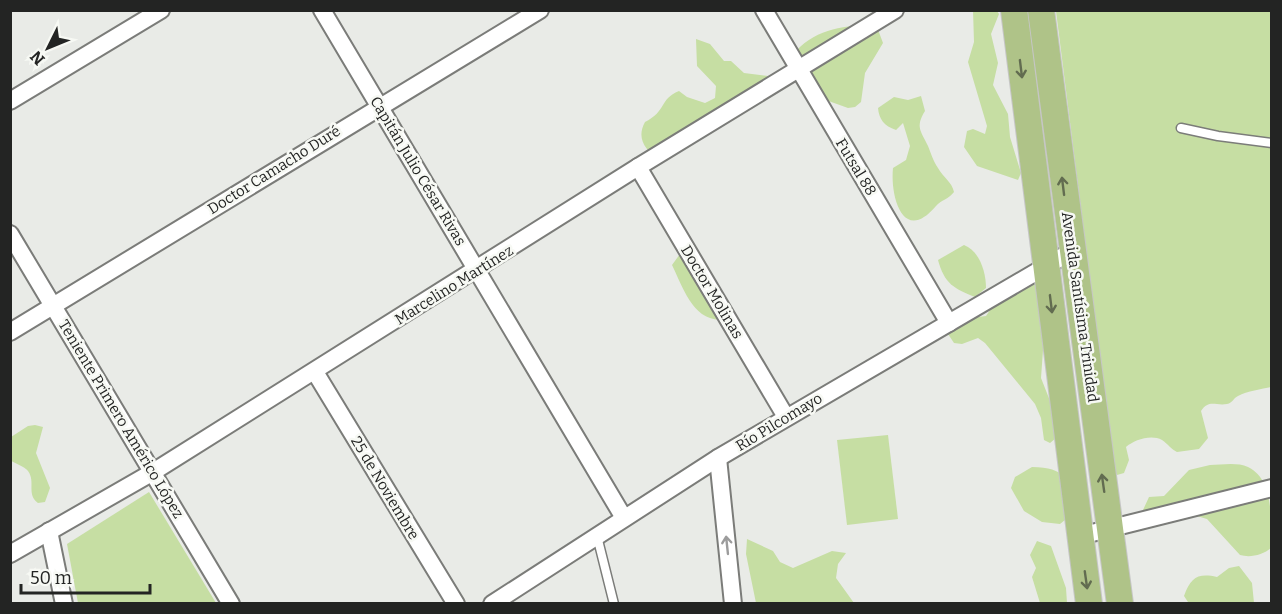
<svg xmlns="http://www.w3.org/2000/svg" width="1282" height="614" font-family="Bitter,serif">
	<style>
		.green { fill: #c6dea3 }
		.lines { fill: none; stroke-linecap: round; stroke-linejoin: round }
		.service-casing { stroke: #7b7c79; stroke-width: 11 }
		.minor-casing { stroke: #7b7c79; stroke-width: 20 }
		.primary-casing { stroke: #c6c6c6; stroke-width: 28 }
		.service { stroke: #fff; stroke-width: 8 }
		.minor { stroke: #fff; stroke-width: 16 }
		.primary { stroke: #afc388; stroke-width: 26 }
		.oneway { stroke: #626c50 }
		.oneway2 { stroke: #9c9c9c }
		.labels { text-anchor: middle; dominant-baseline: central; stroke-width: 5; stroke-linejoin: round; paint-order: stroke }
		.street-label { font-size: 15px; fill: #232423; stroke: #f7f9f4 }
	</style>
	<rect width="100%" height="100%" fill="#e9ebe7"/>
	<!-- green -->
	<g class="green">
		<polygon points="973,10 997,11 999,14 991,34 998,63 993,85 1008,114 1010,137 1021,173 1018,180 977,166 964,147 967,131 973,129 985,134 987,126 968,62 974,42"/>
		<polygon points="1024,11 1029,11 1091,522"/>
		<path d="M1056,11H1271V387C1262,389 1247,391 1238,396C1233,398 1233,403 1227,404C1215,406 1209,399 1201,411L1208,438L1199,449L1177,452C1171,449 1168,444 1162,440C1151,434 1134,440 1126,447L1129,460L1124,473L1117,475L1113,469L1098,377L1101,367L1095,319L1089,300L1090,280L1084,267L1085,241Z"/>
		<path d="M870,25L877,27L883,43L865,73L861,102L855,107L848,108L823,99L793,55C812,30 841,26 870,25Z"/>
		<path d="M696,39L710,44L724,61H731L744,73L776,77C741,106 704,146 660,159C645,151 636,138 645,122C667,111 659,99 679,91L687,97L705,103L715,98L716,86L697,66Z"/>
		<path d="M921,96L925,111C915,127 921,131 928,146C931,153 933,161 938,168C943,177 952,182 954,192C949,199 941,200 936,206C903,245 890,196 893,168L906,160L910,146L903,123L896,130C884,126 879,119 878,108L894,97L908,100Z"/>
		<path d="M964,245C980,251 986,273 986,288L975,297C954,289 944,283 938,260Z"/>
		<path d="M680,254L699,255L705,261L727,306L726,319C694,325 683,287 672,265Z"/>
		<polygon points="1036,281 1044,336 1041,378 1054,411 1056,438 1050,443 1044,440 1041,418 1035,404 985,343 978,338 962,344 954,343 948,334 951,327 971,318 986,316 998,298"/>
		<path d="M35,425L43,427L36,453L50,488L45,502L38,503C26,494 36,482 28,471C24,466 16,464 10,460L11,437L28,426Z"/>
		<polygon points="888,435 898,519 847,525 837,440"/>
		<path d="M1210,465C1221,465 1237,462 1248,467C1275,480 1271,523 1271,548C1263,555 1250,558 1240,555L1207,519L1190,514L1169,523L1160,522L1146,517L1143,510L1149,497L1164,496L1189,470Z"/>
		<path d="M1032,467C1066,468 1068,478 1081,507L1060,524L1042,522L1024,511L1011,488L1015,477Z"/>
		<polygon points="149,492 216,603 78,603 67,544"/>
		<polygon points="747,539 773,551 780,562 793,568 832,551 846,553 838,564 836,578 854,603 756,603 746,554"/>
		<polygon points="1037,541 1051,546 1066,588 1067,603 1040,603 1032,577 1036,568 1030,555"/>
		<path d="M1239,566L1252,583L1254,603L1188,602L1184,596C1191,577 1198,573 1217,577L1229,568Z"/>
	</g>
	<g class="lines">
		<!-- service casing -->
		<g class="service-casing">
			<g id="service">
				<polyline points="1181,128 1218,136 1272,143"/>
				<polyline points="597,536 614,604"/>
			</g>
		</g>
		<!-- minor casing -->
		<g class="minor-casing">
			<g id="minor">
				<polyline points="322,10 624,518"/>
				<polyline points="764,10 949,323"/>
				<polyline points="10,101 161,10"/>
				<polyline points="638,167 786,417"/>
				<polyline points="10,234 231,604"/>
				<polyline points="10,332 540,10"/>
				<polyline points="315,372 456,604"/>
				<polyline points="718,458 733,604"/>
				<polyline points="49,531 64,604"/>
				<polyline points="1080,536 1272,488"/>
				<polyline points="10,554 153,472 638,167 895,10"/>
				<polyline points="492,604 718,458 1072,251"/>
			</g>
		</g>
		<!-- primary casing -->
		<g class="primary-casing">
			<g id="primary">
				<polyline points="1014,10 1089,604"/>
				<polyline points="1041,10 1120,604"/>
			</g>
		</g>
		<!-- service -->
		<use href="#service" class="service"/>
		<!-- minor -->
		<use href="#minor" class="minor"/>
		<!-- primary -->
		<use href="#primary" class="primary"/>
	</g>
	<!-- one-way arrows -->
	<defs><path id="oneway-shaft" d="M-6 0H5M1.5-3L5.5 0L1.5 3" fill="none" stroke-width="1.6" stroke-linecap="round" stroke-linejoin="round" transform="scale(1.5)"/></defs>
	<g class="oneway">
		<use href="#oneway-shaft" transform="translate(1021 69) rotate(83)"/>
		<use href="#oneway-shaft" transform="translate(1063 186) rotate(-97)"/>
		<use href="#oneway-shaft" transform="translate(1051 304) rotate(83)"/>
		<use href="#oneway-shaft" transform="translate(1103 483) rotate(-98)"/>
		<use href="#oneway-shaft" transform="translate(1086 580) rotate(82)"/>
	</g>
	<use class="oneway2" href="#oneway-shaft" transform="translate(727 545) rotate(-96)"/>
	<g class="labels">
		<!-- street labels -->
		<g class="street-label">
			<text transform="translate(856 167) rotate(59)">Futsal 88</text>
			<text transform="translate(274 170) rotate(-32)">Doctor Camacho Duré</text>
			<text transform="translate(418 171) rotate(59)">Capitán Julio César Rivas</text>
			<text transform="translate(454 285) rotate(-32)">Marcelino Martínez</text>
			<text transform="translate(712 292) rotate(59)">Doctor Molinas</text>
			<text transform="translate(1080 307) rotate(82)">Avenida Santísima Trinidad</text>
			<text transform="translate(121 419) rotate(59)">Teniente Primero Américo López</text>
			<text transform="translate(779 422) rotate(-31)">Río Pilcomayo</text>
			<text transform="translate(385 488) rotate(59)">25 de Noviembre</text>
		</g>
	</g>
	<!-- border -->
	<rect width="1282" height="614" fill="none" stroke="#232423" stroke-width="24"/>
	<!-- north arrow -->
	<g transform="translate(48 48) rotate(227)" stroke="#f7f9f4" stroke-width="4.5" paint-order="stroke">
	<path d="M0-4.5L10 22L0 15L-10 22Z" fill="#232423"/>
	<text y="-9" font-size="16" font-weight="bold" text-anchor="middle" fill="#232423">N</text>
	</g>
	<!-- scale -->
	<path d="M21 584v9h129v-9" fill="none" stroke="#232423" stroke-width="3"/>
	<text x="30" y="584" font-size="18" fill="#232423" stroke="#f7f9f4" stroke-width="4.5" paint-order="stroke">50 m</text>
</svg>
